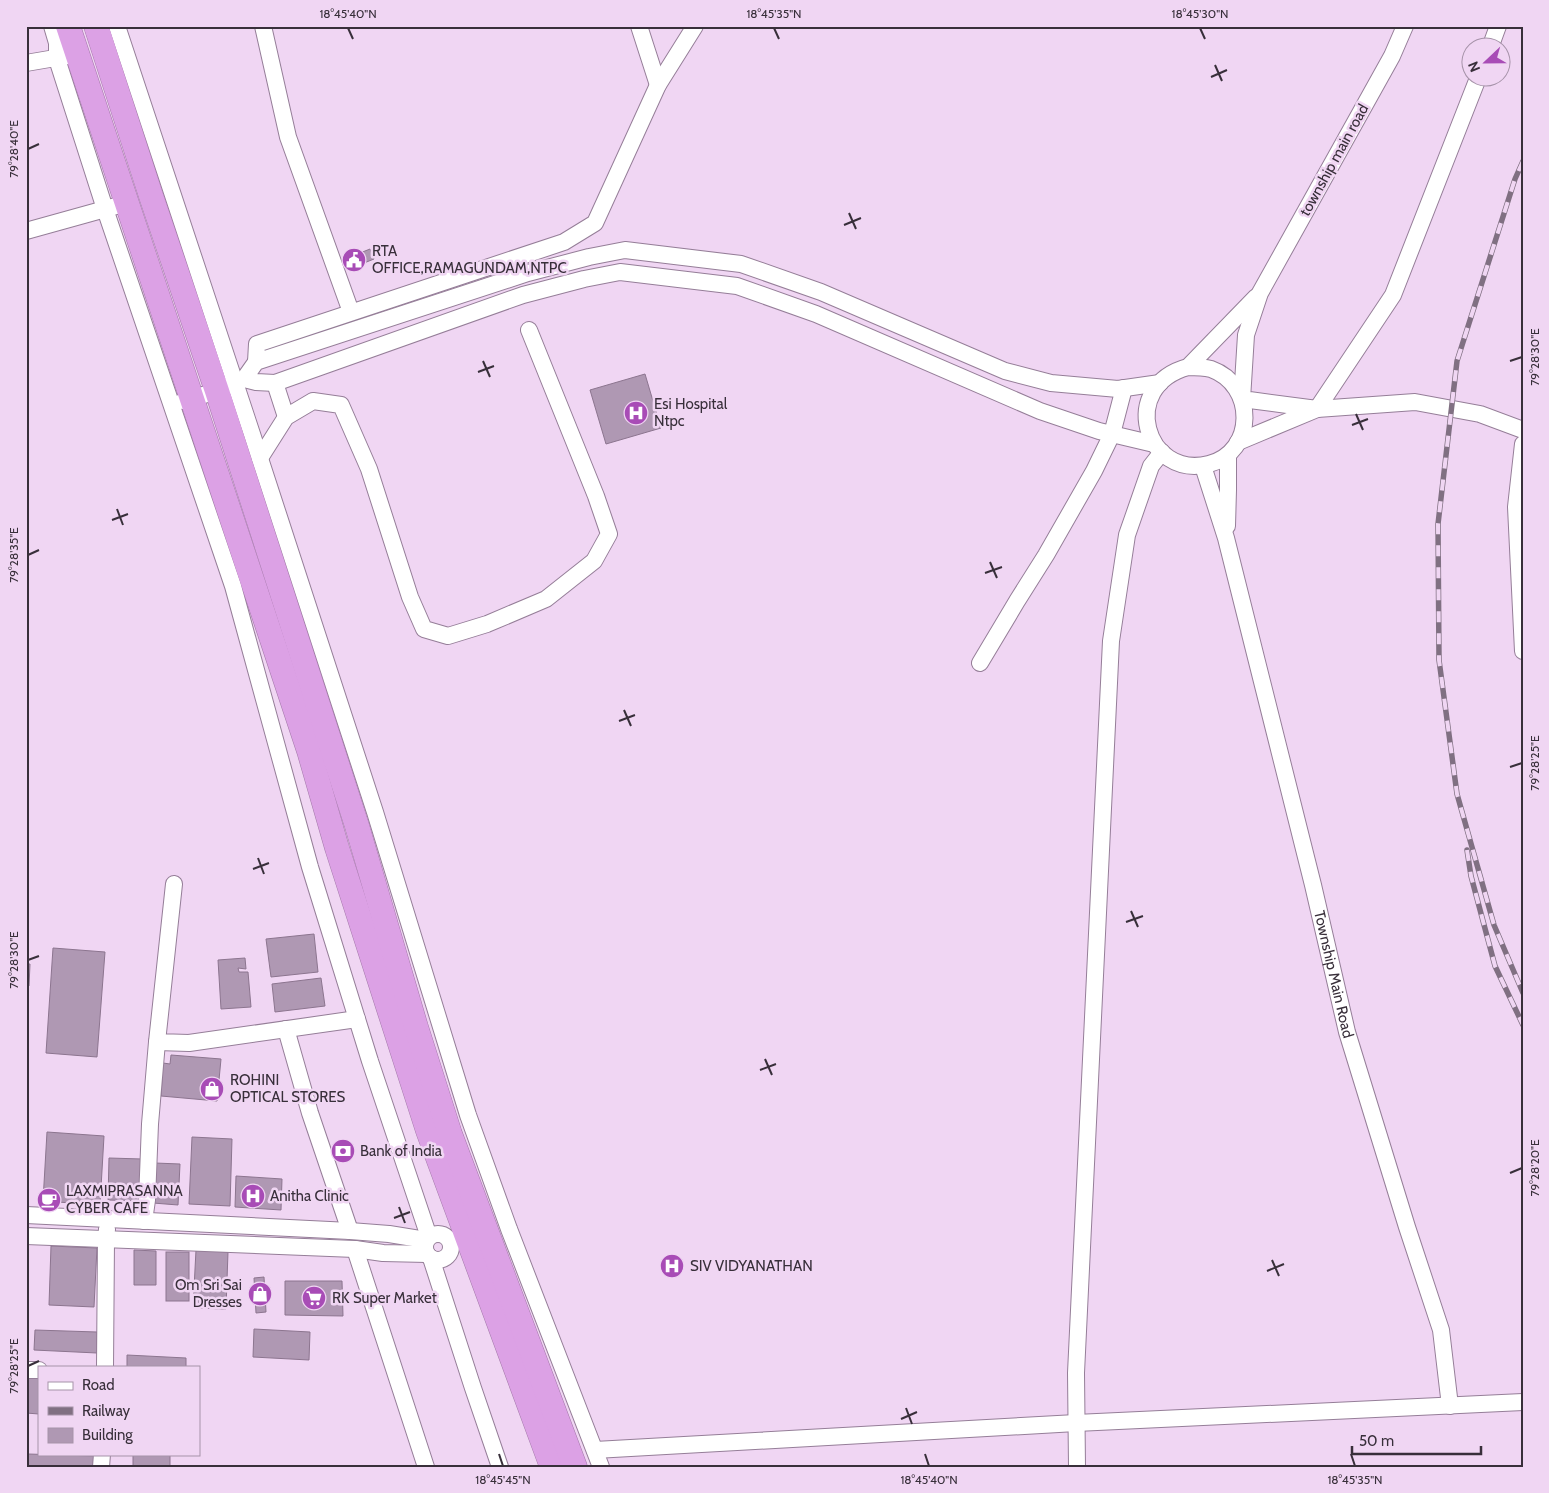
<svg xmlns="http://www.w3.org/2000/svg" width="1549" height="1493" font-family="Cabin,sans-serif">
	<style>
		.building { fill: #af98b3; stroke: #8c758f }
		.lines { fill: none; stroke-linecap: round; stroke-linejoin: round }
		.minor-casing { stroke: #957e98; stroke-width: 18 }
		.highway-casing { stroke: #a379a9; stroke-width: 25 }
		.minor { stroke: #fff; stroke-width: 16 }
		.highway { stroke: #dca1e5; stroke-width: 24 }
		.rail-casing { stroke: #807082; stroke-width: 5.5 }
		.rail { stroke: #f0d6f3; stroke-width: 4; stroke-dasharray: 11; stroke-linecap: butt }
		.ticks { fill: none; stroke: #382f3a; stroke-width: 2 }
		.labels { text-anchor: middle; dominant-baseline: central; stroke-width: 5; stroke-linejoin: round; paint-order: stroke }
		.street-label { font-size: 15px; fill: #382f3a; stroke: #f0d6f3 }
		.poi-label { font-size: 15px; fill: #382f3a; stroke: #f0d6f3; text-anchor: start }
		.neatline { fill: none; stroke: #382f3a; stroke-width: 2 }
		.ticks-label { font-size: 12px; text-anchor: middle; fill: #382f3a }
	</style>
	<rect width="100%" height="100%" fill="#f0d6f3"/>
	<!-- building -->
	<g class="building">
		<polygon points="370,249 374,259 349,269 345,259"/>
		<polygon points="645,374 661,428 606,444 590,390"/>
		<polygon points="314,934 318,972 271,977 266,939"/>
		<polygon points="53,948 105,952 97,1057 46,1053"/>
		<polygon points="245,958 246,969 238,968 239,972 248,972 251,1007 221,1009 218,960"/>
		<polygon points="26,964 30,964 29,986 26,986"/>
		<polygon points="321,978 325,1006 275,1012 272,984"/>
		<polygon points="171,1055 221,1059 217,1101 161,1096 163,1063 170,1064"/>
		<polygon points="47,1132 104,1136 100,1205 43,1201"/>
		<polygon points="192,1137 232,1139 230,1206 189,1204"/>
		<polygon points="109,1158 142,1159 141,1201 108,1200"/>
		<polygon points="155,1163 180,1164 178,1205 153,1203"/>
		<polygon points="236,1176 282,1179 281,1210 235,1207"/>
		<polygon points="51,1246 97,1248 94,1307 49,1305"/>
		<polygon points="134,1250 156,1251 156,1285 134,1285"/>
		<polygon points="196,1250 228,1252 226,1309 193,1308"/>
		<rect x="166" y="1252" width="23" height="49"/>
		<polygon points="264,1277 266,1312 256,1313 254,1278"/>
		<polygon points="285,1281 342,1281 343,1316 285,1315"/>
		<polygon points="254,1329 310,1332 309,1360 253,1357"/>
		<polygon points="35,1330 97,1332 97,1353 34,1350"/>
		<polygon points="127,1355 186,1358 186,1367 127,1367"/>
		<polygon points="27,1372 39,1373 39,1414 26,1413"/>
		<polygon points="28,1454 94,1456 94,1467 27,1467"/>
		<rect x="133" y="1454" width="37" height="13"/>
	</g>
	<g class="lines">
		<!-- minor casing -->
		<g class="minor-casing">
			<g id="minor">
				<polyline points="52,26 57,43 57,59 105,209 233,586 310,867 370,1061 429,1237"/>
				<polyline points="117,26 252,434 375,812 468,1115 509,1229 601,1467"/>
				<polyline points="263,26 288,137 351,312"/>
				<polyline points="639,26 658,85"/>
				<polyline points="1405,26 1392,56 1260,293 1246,335 1242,399 1317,409 1415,402 1480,414 1523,430"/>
				<polyline points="1490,48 1498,26"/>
				<polyline points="26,63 67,56"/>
				<polyline points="26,231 116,206"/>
				<polyline points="256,362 257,344 564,242 595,223 658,85 695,26"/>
				<path d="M1188,367C1196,367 1203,367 1211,369C1256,385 1256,452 1209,464C1145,480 1118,386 1188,367L1256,297"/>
				<polyline points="244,379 256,362 528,273 589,257 625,250 741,264 821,292 1005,371 1051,383 1118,389 1160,383"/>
				<polyline points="275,383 286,417"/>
				<polyline points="183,401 217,391 244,379 256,382 275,383 523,295 584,279 620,272 737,286 816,314 1040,411 1099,431 1154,444"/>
				<polyline points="1238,442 1317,409 1393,295 1478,78"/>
				<polyline points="1523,444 1516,507 1523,651"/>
				<polyline points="260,458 286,417 313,401 341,405 369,469 410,597 424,629 448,636 487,624 546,599 594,561 609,534 596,496 529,330"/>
				<path id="s1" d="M1203,466L1226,538L1313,885L1347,1032L1407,1227L1441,1330L1450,1406"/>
				<polyline points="1227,526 1228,490 1228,455"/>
				<polyline points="980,663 1017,601 1046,555 1094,471 1112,434 1124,388"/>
				<polyline points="174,884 157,1042 189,1043 357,1019"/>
				<polyline points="286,1029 310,1113 350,1231"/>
				<polyline points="26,1215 350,1231 389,1234 426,1240"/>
				<polyline points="144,1221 147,1200 150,1124 157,1042"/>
				<circle cx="438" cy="1247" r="13"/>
				<polyline points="26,1236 355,1249 383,1253 427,1254"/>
				<polyline points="355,1249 426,1467"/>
				<polyline points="431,1258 473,1388 500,1467"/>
				<polyline points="105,1367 106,1240 107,1229"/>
				<polyline points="26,1370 39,1370"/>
				<polyline points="595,1450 1076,1423 1523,1402"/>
				<polyline points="101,1467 102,1454"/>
				<polyline points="1077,1467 1076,1373 1111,641 1127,535 1151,466 1162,452"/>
			</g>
		</g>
		<!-- highway casing -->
		<g class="highway-casing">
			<g id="highway">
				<polyline points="68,26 309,751 337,848 428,1131 552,1467"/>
				<polyline points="96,26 151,196 217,391 357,826 416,1027 450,1134 575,1467"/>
			</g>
		</g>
		<!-- minor -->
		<use href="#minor" class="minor"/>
		<!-- highway -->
		<use href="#highway" class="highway"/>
		<!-- rail casing -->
		<g class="rail-casing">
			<g id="rail">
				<polyline points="1523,161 1515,179 1457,361 1438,524 1439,660 1457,794 1494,925 1523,993"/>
				<polyline points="1467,850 1471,876 1495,966 1523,1025"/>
			</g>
		</g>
		<!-- rail -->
		<use href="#rail" class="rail"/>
	</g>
	<!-- ticks -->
	<path class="ticks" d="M348,28L353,39M774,28L779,39M1200,28L1205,39M1215,65L1222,81M1211,77L1227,70M28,149L39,144M849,213L856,229M844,225L861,218M483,361L490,377M1510,361L1522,357M478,372L494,366M1356,414L1363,430M1352,425L1368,419M117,509L123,525M112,520L128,514M28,555L39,550M990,562L997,578M985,573L1002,567M624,710L631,726M619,721L635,715M1510,767L1522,763M258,858L264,874M253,869L269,863M1131,911L1138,927M1126,922L1143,916M28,960L39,956M765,1059L772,1075M760,1070L776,1064M1510,1173L1522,1168M399,1207L405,1223M394,1218L410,1212M1272,1260L1279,1276M1267,1271L1284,1264M28,1366L39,1361M906,1408L912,1424M901,1419L917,1412M499,1454L503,1466M925,1454L929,1466M1351,1454L1355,1466"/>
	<!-- icons -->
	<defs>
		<g id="civic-disc" transform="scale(1.25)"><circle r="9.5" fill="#a84cb6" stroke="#f0d6f3"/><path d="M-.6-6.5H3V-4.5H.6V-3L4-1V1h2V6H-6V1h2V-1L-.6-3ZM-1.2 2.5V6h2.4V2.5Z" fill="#fff"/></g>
		<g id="hospital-disc" transform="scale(1.25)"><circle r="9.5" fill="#a84cb6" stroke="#f0d6f3"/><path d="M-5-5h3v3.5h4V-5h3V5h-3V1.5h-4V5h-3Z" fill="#fff"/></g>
		<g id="shop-disc" transform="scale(1.25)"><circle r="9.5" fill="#a84cb6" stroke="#f0d6f3"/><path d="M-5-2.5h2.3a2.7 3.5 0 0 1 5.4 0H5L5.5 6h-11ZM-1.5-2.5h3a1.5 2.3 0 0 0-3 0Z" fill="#fff"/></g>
		<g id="bank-disc" transform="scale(1.25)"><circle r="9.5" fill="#a84cb6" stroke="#f0d6f3"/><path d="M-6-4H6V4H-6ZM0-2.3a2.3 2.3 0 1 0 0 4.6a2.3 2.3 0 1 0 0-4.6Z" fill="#fff"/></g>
		<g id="cafe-disc" transform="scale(1.25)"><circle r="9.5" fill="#a84cb6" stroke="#f0d6f3"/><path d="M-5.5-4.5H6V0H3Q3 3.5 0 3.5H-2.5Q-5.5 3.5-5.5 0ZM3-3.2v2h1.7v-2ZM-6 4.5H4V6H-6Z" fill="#fff"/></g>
		<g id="supermarket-disc" transform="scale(1.25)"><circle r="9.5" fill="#a84cb6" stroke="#f0d6f3"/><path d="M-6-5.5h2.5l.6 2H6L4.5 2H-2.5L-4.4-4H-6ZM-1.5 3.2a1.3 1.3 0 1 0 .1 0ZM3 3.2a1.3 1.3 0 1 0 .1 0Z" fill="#fff"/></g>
	</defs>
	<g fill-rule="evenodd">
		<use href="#civic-disc" x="354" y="260"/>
		<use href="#hospital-disc" x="636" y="413"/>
		<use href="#shop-disc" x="212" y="1089"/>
		<use href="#bank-disc" x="343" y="1151"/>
		<use href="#hospital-disc" x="253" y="1196"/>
		<use href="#cafe-disc" x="49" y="1200"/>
		<use href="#hospital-disc" x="672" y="1266"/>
		<use href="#shop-disc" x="260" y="1294"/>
		<use href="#supermarket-disc" x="314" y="1298"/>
	</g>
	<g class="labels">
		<!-- street labels -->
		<g class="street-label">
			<text transform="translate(1334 160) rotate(-61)">township main road</text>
			<text stroke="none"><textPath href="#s1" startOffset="525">Township Main Road</textPath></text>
		</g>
		<!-- poi labels -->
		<g class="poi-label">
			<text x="372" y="251">RTA<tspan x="372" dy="17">OFFICE,RAMAGUNDAM,NTPC</tspan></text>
			<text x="654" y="404">Esi Hospital<tspan x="654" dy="17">Ntpc</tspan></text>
			<text x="230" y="1080">ROHINI<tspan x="230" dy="17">OPTICAL STORES</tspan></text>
			<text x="360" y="1151">Bank of India</text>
			<text x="66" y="1191">LAXMIPRASANNA<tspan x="66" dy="17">CYBER CAFE</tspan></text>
			<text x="270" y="1196">Anitha Clinic</text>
			<text x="690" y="1266">SIV VIDYANATHAN</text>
			<text x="242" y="1285" text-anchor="end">Om Sri Sai<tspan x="242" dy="17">Dresses</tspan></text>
			<text x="332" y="1298">RK Super Market</text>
		</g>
	</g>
	<!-- border -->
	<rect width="1549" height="1493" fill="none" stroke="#f0d6f3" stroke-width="55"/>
	<!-- legend -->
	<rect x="38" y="1366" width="162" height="90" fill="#f0d6f3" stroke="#a693a9"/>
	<rect x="48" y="1382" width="25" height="8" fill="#ffffff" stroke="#a693a9"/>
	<text x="82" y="1390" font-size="15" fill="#382f3a">Road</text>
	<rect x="48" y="1407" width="25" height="8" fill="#807082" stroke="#a693a9"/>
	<text x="82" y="1416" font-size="15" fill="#382f3a">Railway</text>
	<rect x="48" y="1428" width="25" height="15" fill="#af98b3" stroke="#a693a9"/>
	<text x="82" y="1440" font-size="15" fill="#382f3a">Building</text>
	<!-- north arrow -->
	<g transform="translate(1486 62) rotate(248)"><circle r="24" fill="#f0d6f3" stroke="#a693a9"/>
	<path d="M0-4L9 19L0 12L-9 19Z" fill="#a84cb6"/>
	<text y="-8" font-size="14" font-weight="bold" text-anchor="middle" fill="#382f3a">N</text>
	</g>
	<!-- scale -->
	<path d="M1352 1446v8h129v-8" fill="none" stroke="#382f3a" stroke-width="2.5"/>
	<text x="1359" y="1446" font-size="15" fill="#382f3a" stroke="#f0d6f3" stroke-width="4" paint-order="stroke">50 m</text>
	<rect x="28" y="28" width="1494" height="1438" class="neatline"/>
	<g class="ticks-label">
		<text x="348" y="18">18°45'40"N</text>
		<text x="774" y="18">18°45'35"N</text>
		<text x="1200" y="18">18°45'30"N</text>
		<text transform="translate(14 149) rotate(-90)" y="4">79°28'40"E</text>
		<text transform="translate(1535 357) rotate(-90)" y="4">79°28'30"E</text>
		<text transform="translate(14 555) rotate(-90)" y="4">79°28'35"E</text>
		<text transform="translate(1535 763) rotate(-90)" y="4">79°28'25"E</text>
		<text transform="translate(14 960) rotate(-90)" y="4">79°28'30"E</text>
		<text transform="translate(1535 1168) rotate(-90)" y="4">79°28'20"E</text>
		<text transform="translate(14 1366) rotate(-90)" y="4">79°28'25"E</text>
		<text x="503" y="1484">18°45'45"N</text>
		<text x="929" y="1484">18°45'40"N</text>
		<text x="1355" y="1484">18°45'35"N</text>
	</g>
</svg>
